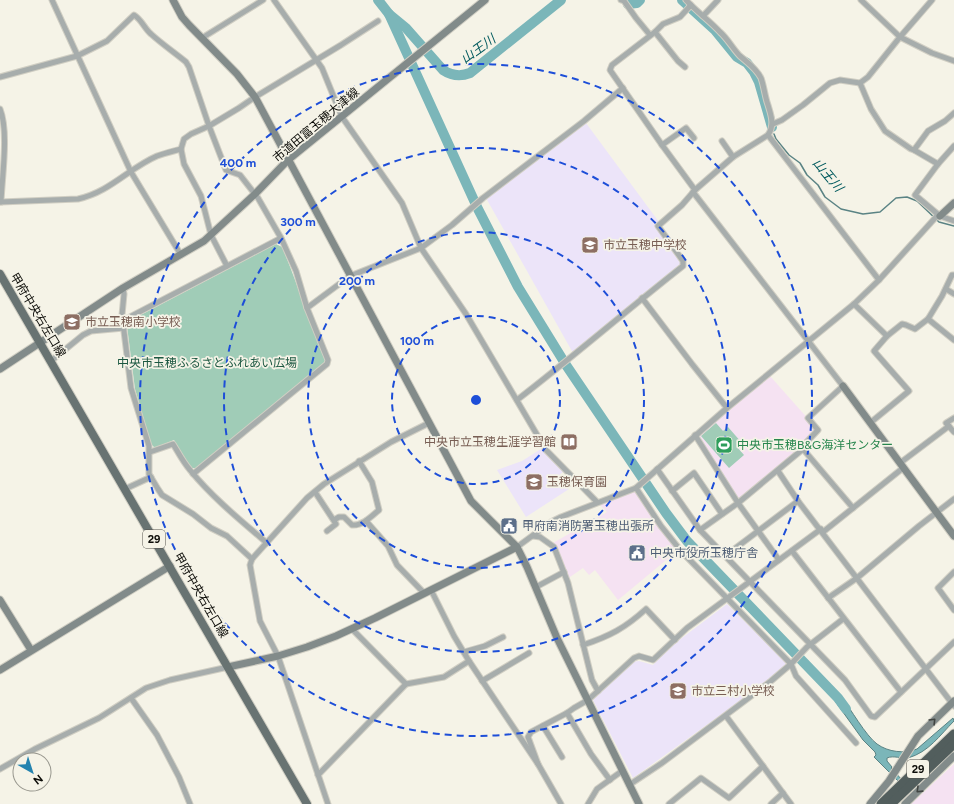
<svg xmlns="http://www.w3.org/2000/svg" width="954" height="804" font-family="Figtree,'Noto Sans JP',sans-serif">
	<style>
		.commercial { fill: #f5e2f2 }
		.education { fill: #ece4f9 }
		.green { fill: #a0ccb7 }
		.water { fill: #7bb6b9; stroke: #5a8384 }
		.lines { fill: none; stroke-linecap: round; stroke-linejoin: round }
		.stream { stroke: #5a8384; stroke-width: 1.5 }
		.river { stroke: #7bb6b9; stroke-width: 10 }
		.street-casing { stroke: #d0cec3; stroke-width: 7 }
		.secondary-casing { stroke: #d0cec3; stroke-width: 9 }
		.primary-casing { stroke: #d0cec3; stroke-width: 10 }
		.highway-casing { stroke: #d0cec3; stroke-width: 11 }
		.street { stroke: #a7adac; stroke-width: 5 }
		.secondary { stroke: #828b8a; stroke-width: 7 }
		.primary { stroke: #687372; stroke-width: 8 }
		.highway { stroke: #525e5d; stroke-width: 9 }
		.oneway { stroke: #414542 }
		.ring { fill: none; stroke: #1d4ed8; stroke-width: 2; stroke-dasharray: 7 5 }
		.labels { text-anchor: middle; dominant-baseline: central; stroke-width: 3.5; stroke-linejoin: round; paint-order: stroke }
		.shield { fill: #f5f3e7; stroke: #52514b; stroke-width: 1 }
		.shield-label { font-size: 11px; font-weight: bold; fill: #0c0c08 }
		.street-label { font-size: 12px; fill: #0c0c08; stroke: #f5f3e7 }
		.education-label { font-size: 12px; fill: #785e54; stroke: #f5f3e7; text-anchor: start }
		.park-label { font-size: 12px; fill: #1b5740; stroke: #f5f3e7 }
		.leisure-label { font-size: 12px; fill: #27864d; stroke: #f5f3e7; text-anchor: start }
		.service-label { font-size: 12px; fill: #4e5e75; stroke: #f5f3e7; text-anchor: start }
		.water-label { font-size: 13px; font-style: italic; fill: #005a5e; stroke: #f5f3e7 }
		.centre { fill: #1d4ed8; stroke: #f5f3e7; stroke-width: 2 }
		.ring-label { font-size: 12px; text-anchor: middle; font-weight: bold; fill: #1d4ed8; stroke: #f5f3e7; stroke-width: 3.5; stroke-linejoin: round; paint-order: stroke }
	</style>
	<rect width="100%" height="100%" fill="#f5f3e7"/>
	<!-- commercial -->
	<g class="commercial">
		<polygon points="770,376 818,430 803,449 738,503 695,435"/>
		<polygon points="636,488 677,551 618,600 595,570 589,575 583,568 567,579 553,543 607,512 597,502"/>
		<polygon points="954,764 954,804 911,804"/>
	</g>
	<!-- education -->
	<g class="education">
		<polygon points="586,123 659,222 655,226 681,264 573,353 486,198"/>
		<polygon points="544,447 566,470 559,475 569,489 526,517 497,470 522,461"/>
		<polygon points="727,604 787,663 768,681 633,778 593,700 632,662 639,661 653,665 670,647"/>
	</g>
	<!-- green -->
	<g class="green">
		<path d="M276,244L282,247C298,284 309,323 325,360V362L196,468H191L174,440L157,447H154L151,444L135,389L127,326L129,321Z"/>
		<polygon points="716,423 723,431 728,427 742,443 737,447 744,455 729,468 701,436"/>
	</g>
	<!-- water -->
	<path class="water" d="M841,696C850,708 866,736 877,744C888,752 904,754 917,749L953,718L954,721C940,735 929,752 908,758C901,759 894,755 887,758V761L892,767L891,768L904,782L902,785L874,757L876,755L875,752L863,740L835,701Z"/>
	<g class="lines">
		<!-- stream -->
		<polyline class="stream" points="774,134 776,139 789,155 800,163 807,175 818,185 825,197 841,209 863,214 880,212 896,198 907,197 917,201 939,222 954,226"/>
		<!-- river -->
		<g class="river">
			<path d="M378,0L389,14L406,28L443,70C452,76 460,77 470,73L561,0"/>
			<polyline points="627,0 628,4 637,3 640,0"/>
			<polyline points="682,0 715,30 737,57 747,63 754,72 759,82 772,127"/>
			<polyline points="389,14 477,207 518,287 566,365 666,513 687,541 838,698 846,709"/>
		</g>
		<!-- street casing -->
		<g class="street-casing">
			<g id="street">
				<polyline points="52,0 131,172 181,255"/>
				<polyline points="274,0 322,68 342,117 402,203 421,248 466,314 546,450 597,502"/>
				<polyline points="621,0 624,1 636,18 650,35"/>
				<polyline points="861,0 900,37 932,53 954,61"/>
				<polyline points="703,16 718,0"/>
				<polyline points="655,32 663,24 680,17 691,5"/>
				<polyline points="202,38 263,0"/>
				<polyline points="685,67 678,61 655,32 612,65 610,70 662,145 695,190"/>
				<path d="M0,77L77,56L107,41L134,15C142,20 144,28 151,34C162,44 175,53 186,62L189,67L209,126L226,170L240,175L258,198L281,238L296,271L307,308L328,360L327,364L193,474"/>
				<polyline points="860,83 871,109 885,131 911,149 914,150"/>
				<path d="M0,109C9,132 2,176 1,202"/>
				<polyline points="773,124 782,120 803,105 830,83 840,80 860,83 868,77 900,37 932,0"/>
				<polyline points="768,135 879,280"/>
				<polyline points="722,141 733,157"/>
				<polyline points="662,145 686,128 694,138"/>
				<polyline points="954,146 938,164 915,195 940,216 954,221"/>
				<polyline points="938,164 914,150 928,131 945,121 954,113"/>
				<polyline points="693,192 843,386 808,418 818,430 804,445 803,449 738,503 700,530"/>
				<path d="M0,202L78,199C110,192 129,168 157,156C165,153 174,151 181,149"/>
				<polyline points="227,266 211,235 201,196 184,164 181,149 184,139 191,134 209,126 239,108 255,97 341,45 378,21"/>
				<polyline points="123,288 124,294 122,315 131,388 149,446 149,474 158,489 162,495 193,514 211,528 227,536 252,559"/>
				<polyline points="946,289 954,294"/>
				<polyline points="642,298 692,364 727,408"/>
				<polyline points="854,304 887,336 902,324 906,325 915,329 928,319 942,296 952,275 954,275"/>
				<polyline points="307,308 350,276 421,248 452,225 483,198 584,121 623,88"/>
				<polyline points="928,319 954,340"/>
				<polyline points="122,321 281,238"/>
				<polyline points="51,361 83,335 91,331 124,328"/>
				<path d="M517,400C573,357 627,310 683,266V261L658,226L682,205L695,190L733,157L768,135C775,125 771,115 768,105C765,97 764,86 761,78C756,68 748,63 740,56C733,49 728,39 720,32C710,21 697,12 686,0"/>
				<polyline points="954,418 946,423 954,432"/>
				<polyline points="870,423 909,391 874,351 887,336"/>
				<polyline points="695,435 738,503 779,560"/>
				<polyline points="803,449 853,508"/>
				<path d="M150,452L173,444C178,452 183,462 190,470C212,497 240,520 267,543"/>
				<polyline points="900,463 949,426"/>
				<polyline points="657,469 700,530 845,680 871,716 875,717 954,642"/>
				<polyline points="778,471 798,501 954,706"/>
				<polyline points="636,488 661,526 681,551 791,664 796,676 856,743"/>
				<polyline points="125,489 151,477"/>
				<polyline points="672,491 694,473 722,514"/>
				<polyline points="315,492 336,524 327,531"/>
				<path d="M334,520L339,517H344L352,525C362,526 371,517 379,510L372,482L359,461"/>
				<polyline points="366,521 388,546 397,565 424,593"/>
				<polyline points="823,532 903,468"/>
				<polyline points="533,536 540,537 554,547 568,583 592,680 598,691"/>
				<polyline points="517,547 551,522 561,517 636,488 727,408 854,304 879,280 936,217 940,216"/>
				<polyline points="792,551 901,692"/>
				<polyline points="725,556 798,501"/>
				<polyline points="954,572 938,588 954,610"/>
				<polyline points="536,587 564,572"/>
				<polyline points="431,590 454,636 469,661 538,764 561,804"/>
				<polyline points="828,598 857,578 919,526 954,499"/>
				<polyline points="352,629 406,684 444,677 469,661"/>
				<path d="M583,645C610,636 625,628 646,609L675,640"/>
				<polyline points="464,652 485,646 503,637"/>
				<polyline points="482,681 529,653"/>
				<polyline points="131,698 157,735 179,777 190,804"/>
				<polyline points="567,713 591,754 610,780"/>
				<polyline points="726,716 791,804"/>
				<polyline points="543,726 562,757"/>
				<polyline points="538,764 528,737 531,732 567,713 574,708 588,700 634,658 639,656 653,660 687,628 821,529"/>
				<polyline points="0,769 35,749 99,718 146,688 170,680 228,667"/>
				<polyline points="318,775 406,684"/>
				<polyline points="629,785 662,763 771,681 791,664 807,647 843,619"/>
				<polyline points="328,804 278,656 260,621 250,565 252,559 307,498 324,484 391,442 429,423"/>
				<polyline points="588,804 597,789 622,771"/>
				<polyline points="669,804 701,778 729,798 763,766"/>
				<polyline points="771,804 783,793"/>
			</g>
		</g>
		<!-- secondary casing -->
		<g class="secondary-casing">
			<g id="secondary">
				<polyline points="173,0 182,17 189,25 237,74 255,97 471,501 517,547 527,567 557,638 639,804"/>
				<polyline points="940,216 954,203"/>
				<polyline points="0,369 123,288 204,241 255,194 288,160 485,0"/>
				<polyline points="843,386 954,536"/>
				<polyline points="0,600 31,650"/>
				<polyline points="228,667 278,656 307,647 336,636 375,618 517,547"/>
				<polyline points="0,670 170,566"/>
				<polyline points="870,804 889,781 918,736 954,701"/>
				<polyline points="905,804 954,756"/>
			</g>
		</g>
		<!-- primary casing -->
		<g class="primary-casing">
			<polyline id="primary" points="0,274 307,804"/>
		</g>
		<!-- highway casing -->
		<g class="highway-casing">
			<g id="highway">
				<polyline points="881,804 954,734"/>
				<polyline points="891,804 954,744"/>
			</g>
		</g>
		<!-- street -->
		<use href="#street" class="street"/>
		<!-- secondary -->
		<use href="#secondary" class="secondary"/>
		<!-- primary -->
		<use href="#primary" class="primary"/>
		<!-- highway -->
		<use href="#highway" class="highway"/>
	</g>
	<!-- one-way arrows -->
	<defs><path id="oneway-chevron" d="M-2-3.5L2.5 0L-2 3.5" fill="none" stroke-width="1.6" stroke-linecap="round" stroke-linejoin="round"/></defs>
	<g class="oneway">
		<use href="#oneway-chevron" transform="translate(933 721) rotate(-45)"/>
		<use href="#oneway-chevron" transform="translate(919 790) rotate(136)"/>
	</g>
	<!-- distance rings -->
	<g class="ring">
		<circle cx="476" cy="400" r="84"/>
		<circle cx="476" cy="400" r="168"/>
		<circle cx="476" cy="400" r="252"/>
		<circle cx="476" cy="400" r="336"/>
	</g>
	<!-- icons -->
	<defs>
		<g id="school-square" transform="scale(0.9)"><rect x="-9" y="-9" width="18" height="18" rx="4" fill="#8d6e63" stroke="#f5f3e7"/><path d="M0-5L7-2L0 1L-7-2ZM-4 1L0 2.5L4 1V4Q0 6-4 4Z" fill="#fff"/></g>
		<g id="library-square" transform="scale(0.9)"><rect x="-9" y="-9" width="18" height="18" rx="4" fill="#8d6e63" stroke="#f5f3e7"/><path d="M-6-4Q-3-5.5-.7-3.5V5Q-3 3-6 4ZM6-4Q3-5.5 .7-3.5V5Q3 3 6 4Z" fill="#fff"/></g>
		<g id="stadium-square" transform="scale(0.9)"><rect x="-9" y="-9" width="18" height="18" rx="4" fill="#2e9e5b" stroke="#f5f3e7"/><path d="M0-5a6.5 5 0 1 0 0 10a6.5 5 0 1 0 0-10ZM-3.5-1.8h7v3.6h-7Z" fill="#fff"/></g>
		<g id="civic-square" transform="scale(0.9)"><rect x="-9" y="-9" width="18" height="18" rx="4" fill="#5c6f8a" stroke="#f5f3e7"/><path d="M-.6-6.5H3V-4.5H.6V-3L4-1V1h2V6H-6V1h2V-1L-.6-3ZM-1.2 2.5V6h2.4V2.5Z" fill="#fff"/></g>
	</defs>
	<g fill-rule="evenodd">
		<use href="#school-square" x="590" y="245"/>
		<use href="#school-square" x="72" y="322"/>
		<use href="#library-square" x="569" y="442"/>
		<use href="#stadium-square" x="724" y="445"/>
		<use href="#school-square" x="534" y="482"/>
		<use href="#civic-square" x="509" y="526"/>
		<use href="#civic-square" x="637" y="553"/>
		<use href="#school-square" x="678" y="691"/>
	</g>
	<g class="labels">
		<!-- shield labels -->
		<g class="shield">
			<rect x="143" y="530" width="22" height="18" rx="3"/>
			<rect x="907" y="760" width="22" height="18" rx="3"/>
		</g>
		<g class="shield-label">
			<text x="154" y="539">29</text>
			<text x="918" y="769">29</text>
		</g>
		<!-- street labels -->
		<g class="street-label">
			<text transform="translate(316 125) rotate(-40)">市道田富玉穂大津線</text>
			<text transform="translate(38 315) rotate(59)">甲府中央右左口線</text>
			<text transform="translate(201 595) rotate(60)">甲府中央右左口線</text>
		</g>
		<!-- education labels -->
		<g class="education-label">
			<text x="603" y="245">市立玉穂中学校</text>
			<text x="85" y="322">市立玉穂南小学校</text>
			<text x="556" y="442" text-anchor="end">中央市立玉穂生涯学習館</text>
			<text x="547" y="482">玉穂保育園</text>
			<text x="691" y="691">市立三村小学校</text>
		</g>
		<!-- park labels -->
		<g class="park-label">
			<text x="207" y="363">中央市玉穂ふるさとふれあい広場</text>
		</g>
		<!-- leisure labels -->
		<g class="leisure-label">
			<text x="737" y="445">中央市玉穂B&amp;G海洋センター</text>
		</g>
		<!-- service labels -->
		<g class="service-label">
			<text x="522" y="526">甲府南消防署玉穂出張所</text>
			<text x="650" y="553">中央市役所玉穂庁舎</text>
		</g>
		<!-- water labels -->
		<g class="water-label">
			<text transform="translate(478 49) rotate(-36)">山王川</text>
			<text transform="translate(828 175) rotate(50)">山王川</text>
		</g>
	</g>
	<circle cx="476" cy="400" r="6" class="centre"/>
	<g class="ring-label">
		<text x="238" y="167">400 m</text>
		<text x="298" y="226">300 m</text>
		<text x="357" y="285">200 m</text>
		<text x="417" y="345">100 m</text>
	</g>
	<!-- north arrow -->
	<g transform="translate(32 772) rotate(141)"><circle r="19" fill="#f5f3e7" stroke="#98978e"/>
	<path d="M0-3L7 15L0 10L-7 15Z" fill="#2483af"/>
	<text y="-6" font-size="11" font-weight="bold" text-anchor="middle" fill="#0c0c08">N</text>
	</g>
</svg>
